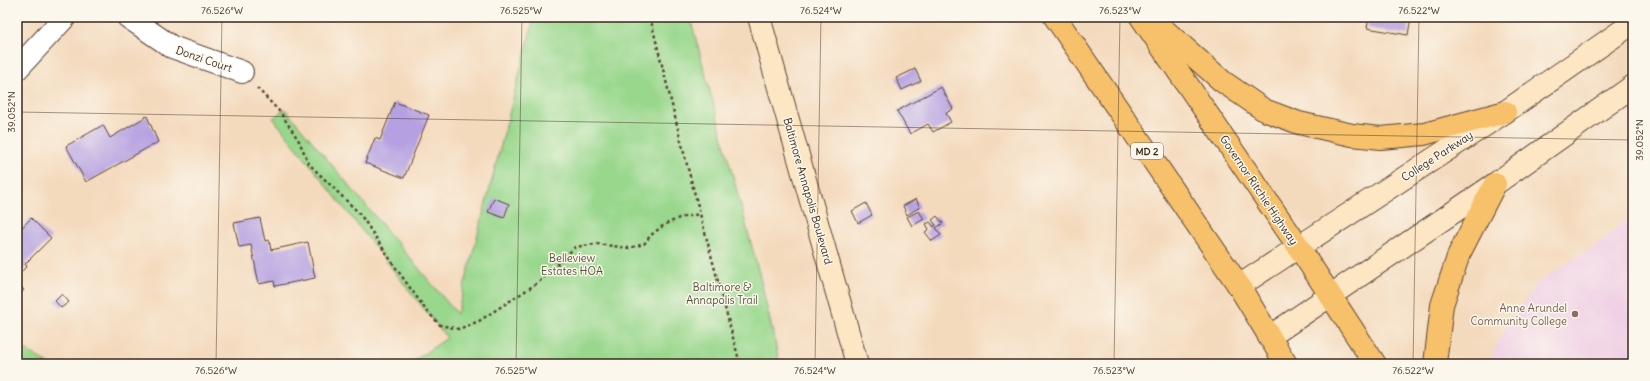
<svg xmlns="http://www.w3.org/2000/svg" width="1650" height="381" font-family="Delius,sans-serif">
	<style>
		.built { fill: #f0d0e5 }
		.green { fill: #98d78c; stroke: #6a8055 }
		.building { fill: #b5a0e1 }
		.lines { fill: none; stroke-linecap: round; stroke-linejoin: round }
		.street-casing { stroke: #574436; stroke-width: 24 }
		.secondary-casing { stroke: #574436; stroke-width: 24 }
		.highway-casing { stroke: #574436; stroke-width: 24 }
		.path { stroke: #574436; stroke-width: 2.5; stroke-dasharray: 3 3; stroke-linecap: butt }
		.street { stroke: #fff; stroke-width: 22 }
		.secondary { stroke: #fce6c4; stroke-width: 22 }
		.highway { stroke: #f7c06b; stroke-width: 22 }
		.ticks { fill: none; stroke: #3b2a1e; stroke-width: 1; stroke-opacity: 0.45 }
		.education-dot { fill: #8d6e63; stroke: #fbf7ec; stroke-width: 1.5 }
		.labels { text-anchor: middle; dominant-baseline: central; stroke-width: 3; stroke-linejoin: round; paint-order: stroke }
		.shield { fill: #fbf7ec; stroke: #75685c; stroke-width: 1 }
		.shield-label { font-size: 10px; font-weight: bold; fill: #3b2a1e }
		.street-label { font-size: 11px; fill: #3b2a1e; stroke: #fbf7ec }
		.park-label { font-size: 11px; fill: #52553a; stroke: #fbf7ec }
		.education-label { font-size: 11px; fill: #785e54; stroke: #fbf7ec; text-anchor: end }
		.neatline { fill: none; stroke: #3b2a1e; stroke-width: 1.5 }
		.ticks-label { font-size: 10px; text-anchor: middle; fill: #3b2a1e }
	</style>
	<rect width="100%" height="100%" fill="#fbf7ec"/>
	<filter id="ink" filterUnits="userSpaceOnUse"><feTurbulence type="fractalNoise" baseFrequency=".025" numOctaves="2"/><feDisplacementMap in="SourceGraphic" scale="8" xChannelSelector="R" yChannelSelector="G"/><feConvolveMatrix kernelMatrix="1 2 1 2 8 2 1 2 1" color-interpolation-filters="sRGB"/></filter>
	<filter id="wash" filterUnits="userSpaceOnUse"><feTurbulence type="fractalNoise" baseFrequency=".012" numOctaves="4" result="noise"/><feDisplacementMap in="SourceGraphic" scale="16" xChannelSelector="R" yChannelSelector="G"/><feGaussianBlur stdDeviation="0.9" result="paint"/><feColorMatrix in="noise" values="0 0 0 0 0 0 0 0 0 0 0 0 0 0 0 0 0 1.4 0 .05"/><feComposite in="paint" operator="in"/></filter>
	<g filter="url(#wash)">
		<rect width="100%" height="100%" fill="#f4dabd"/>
		<!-- built -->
		<polygon class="built" points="1633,213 1633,364 1489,364 1497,344 1536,283 1601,242"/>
		<!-- green -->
		<g class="green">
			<polygon points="533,17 690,17 759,273 780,364 409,364 447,338 273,118 285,109 457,314 532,26"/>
			<polygon points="17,345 49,364 17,364"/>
		</g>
		<g id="blocks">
			<!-- building -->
			<g class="building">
				<polygon points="1369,17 1411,17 1408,35 1367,28"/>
				<polygon points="915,69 921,81 902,90 896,78"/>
				<polygon points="941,87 953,109 946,113 951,122 933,132 928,124 910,134 897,111"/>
				<polygon points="395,102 429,115 404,178 365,163 375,138 380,140"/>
				<polygon points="147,116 158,142 86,182 66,146 103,125 110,138"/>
				<polygon points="494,198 509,204 504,218 488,212"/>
				<polygon points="916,199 920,207 907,215 903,206"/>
				<polygon points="866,203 872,215 858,223 852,211"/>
				<polygon points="919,211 924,219 912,226 907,217"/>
				<polygon points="937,216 943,223 936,228 941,235 932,241 925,232 929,229 926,224 930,222 934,227 936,225 932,220"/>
				<polygon points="31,218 51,238 25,264 27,266 17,276 17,233"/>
				<polygon points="260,218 265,241 269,240 271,250 308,242 315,278 275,286 274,281 259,284 251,245 239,247 234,223"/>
				<polygon points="17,282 24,290 17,297"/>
				<polygon points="62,294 69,302 61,308 55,301"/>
			</g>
		</g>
	</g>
	<g filter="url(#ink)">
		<use href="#blocks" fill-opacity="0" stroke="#574436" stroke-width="1"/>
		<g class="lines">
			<!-- street casing -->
			<g class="street-casing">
				<g id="street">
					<polyline points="128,17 172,47 242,72"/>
					<polyline points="17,69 65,17"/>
				</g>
			</g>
			<!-- secondary casing -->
			<g class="secondary-casing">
				<g id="secondary">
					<polyline points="759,17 857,364"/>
					<polyline points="1239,286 1505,112 1633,23"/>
					<polyline points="1269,337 1495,184 1633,86"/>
				</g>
			</g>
			<!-- highway casing -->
			<g class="highway-casing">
				<g id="highway">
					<polyline points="1055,17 1239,286 1286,364"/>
					<polyline points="1141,17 1298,246 1375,364"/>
					<polyline points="1153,20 1222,81 1264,110 1299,123 1352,135 1381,138 1424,134 1505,112"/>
					<polyline points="1435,364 1442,305 1459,254 1495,184"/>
				</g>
			</g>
			<!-- path -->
			<g class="path">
				<polyline points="650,17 686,161 740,364"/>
				<polyline points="257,88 280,112 299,141 309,164 360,214 398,271 426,310 440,325 459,329 479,321 539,282 575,247 597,244 629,248 644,244 651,235 664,225 679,218 700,214"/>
			</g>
			<!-- street -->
			<use href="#street" class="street"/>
			<!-- secondary -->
			<use href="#secondary" class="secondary"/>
			<!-- highway -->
			<use href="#highway" class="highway"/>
		</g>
	</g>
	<!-- ticks -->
	<path class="ticks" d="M17,112L1633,140M216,364L222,17M516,364L522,17M815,364L821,17M1114,364L1120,17M1413,364L1419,17"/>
	<!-- markers -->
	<circle class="education-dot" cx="1575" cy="314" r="4"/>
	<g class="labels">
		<!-- shield labels -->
		<rect class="shield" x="1131" y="143" width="32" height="16" rx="3"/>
		<g class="shield-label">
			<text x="1147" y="151">MD 2</text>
		</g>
		<!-- street labels -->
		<g class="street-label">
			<text transform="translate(204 59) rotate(19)">Donzi Court</text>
			<text transform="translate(1437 156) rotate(-33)">College Parkway</text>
			<text transform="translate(1259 190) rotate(56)">Governor Ritchie Highway</text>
			<text transform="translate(808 191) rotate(74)">Baltimore Annapolis Boulevard</text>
		</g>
		<!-- park labels -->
		<g class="park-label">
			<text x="572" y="258">Belleview<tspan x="572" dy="13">Estates HOA</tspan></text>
			<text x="722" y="287">Baltimore &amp;<tspan x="722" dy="13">Annapolis Trail</tspan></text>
		</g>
		<!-- education labels -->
		<g class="education-label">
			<text x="1567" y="308">Anne Arundel<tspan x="1567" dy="13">Community College</tspan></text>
		</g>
	</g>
	<!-- margin -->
	<rect width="1650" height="381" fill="none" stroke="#fbf7ec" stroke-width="44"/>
	<rect x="22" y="22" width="1606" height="337" class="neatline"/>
	<g class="ticks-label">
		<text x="222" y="14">76.526°W</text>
		<text x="521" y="14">76.525°W</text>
		<text x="821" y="14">76.524°W</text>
		<text x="1120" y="14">76.523°W</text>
		<text x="1419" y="14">76.522°W</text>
		<text transform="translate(11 112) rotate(-90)" y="4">39.052°N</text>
		<text transform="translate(1639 140) rotate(-90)" y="4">39.052°N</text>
		<text x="216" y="374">76.526°W</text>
		<text x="516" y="374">76.525°W</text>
		<text x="815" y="374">76.524°W</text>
		<text x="1114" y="374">76.523°W</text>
		<text x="1413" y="374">76.522°W</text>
	</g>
</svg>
